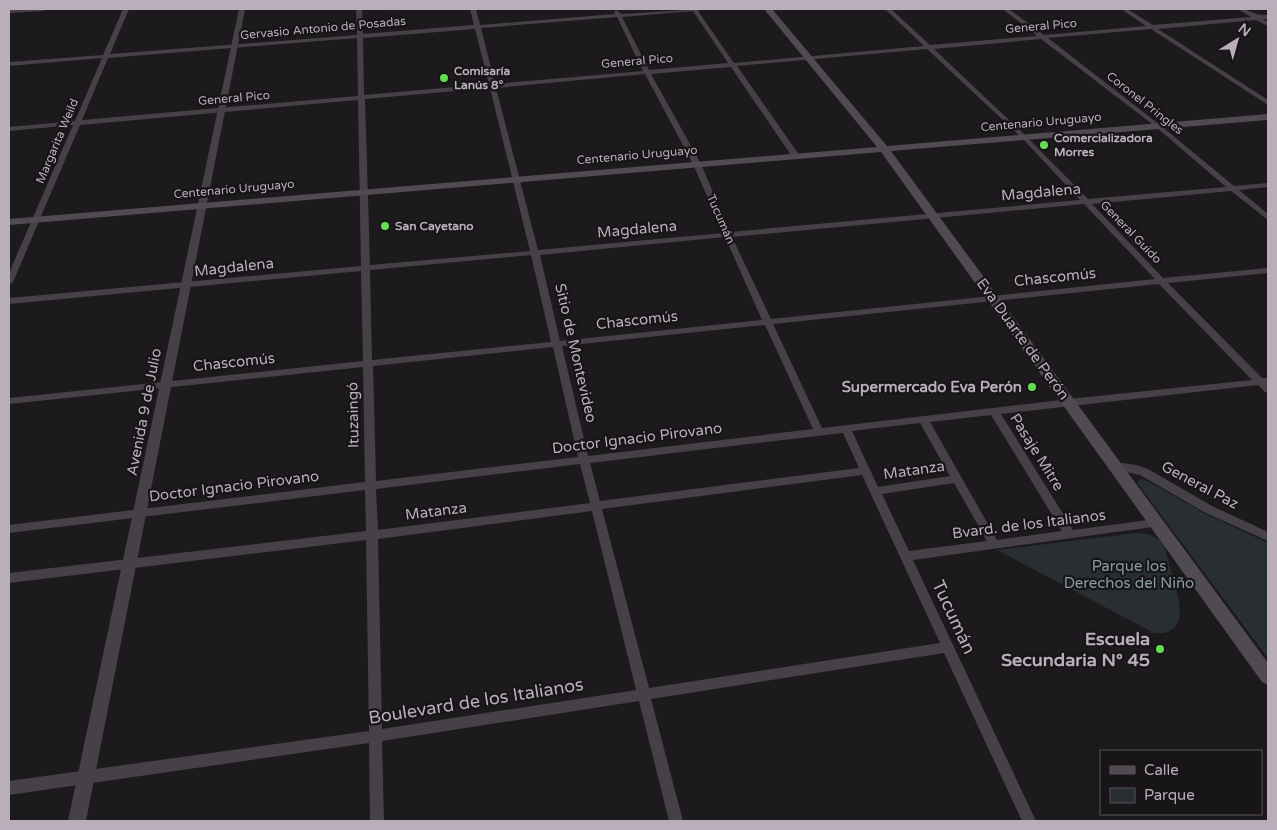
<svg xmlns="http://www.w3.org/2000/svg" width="1277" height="830" font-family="'Varela Round',sans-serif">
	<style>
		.green { fill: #292f31 }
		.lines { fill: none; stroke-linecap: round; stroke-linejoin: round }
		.minor { fill: #464146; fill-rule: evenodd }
		.tertiary { fill: #464146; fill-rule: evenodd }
		.secondary { fill: #504a51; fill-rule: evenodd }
		.poi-dot { fill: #62df4f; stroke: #171517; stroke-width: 2 }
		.labels { text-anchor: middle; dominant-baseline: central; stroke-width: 4.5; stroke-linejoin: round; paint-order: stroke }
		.far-street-label { font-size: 12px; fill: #b9aeba; stroke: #171517 }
		.far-poi-label { font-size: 12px; font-weight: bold; fill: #b9aeba; stroke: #171517; text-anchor: start }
		.street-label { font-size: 15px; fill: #b9aeba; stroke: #171517 }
		.poi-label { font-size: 15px; font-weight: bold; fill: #b9aeba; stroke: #171517; text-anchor: end }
		.park-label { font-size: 15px; fill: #889ca3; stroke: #171517 }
		.near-street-label { font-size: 18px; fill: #b9aeba; stroke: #171517 }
		.near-poi-label { font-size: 18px; font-weight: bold; fill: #b9aeba; stroke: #171517; text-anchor: end }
	</style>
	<rect width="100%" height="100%" fill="#1c1a1c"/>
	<!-- green -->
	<g class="green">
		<polygon points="1144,479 1204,513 1268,543 1268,658 1138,484 1137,482 1140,480"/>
		<path d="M1136,533C1145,533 1155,535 1161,542C1167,549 1168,563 1171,571C1178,593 1193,637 1154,633L997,550Z"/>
	</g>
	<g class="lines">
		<!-- minor -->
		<g class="minor">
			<polygon points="9,9 46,9 43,11 9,13"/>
			<path d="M123,9H129L110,54L357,35L356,9H362L363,34L474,25L470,9H476L480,25L615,14L614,12L617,10L621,14L703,9L698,11L734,63L924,46L885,9H891L930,45L1037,36L1003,9H1009L1044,35L1146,26L1121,9H1127L1153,25L1251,17L1238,9C1251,9 1253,16 1268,15V19H1263L1268,22V26L1256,20L1158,29L1268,100V105L1151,29L1048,38L1160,125L1234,186L1268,183V187L1239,190L1268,214V220L1231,191L1092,204L1163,278L1268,268V273L1168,283L1262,378H1268V393L1265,392L1258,385L1001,414L1073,530L1156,519L1160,520L1162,523L1160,526L913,560L1036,821H1022L944,653L651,699L683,821H669L639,701L382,741L384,821H370L369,743L9,795V781L369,731L366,540L9,583V573L366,531L365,490L9,533V525L365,482L363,367L9,404V398L363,361L361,271L9,304V298L361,266L358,100L80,125L13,282L9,285V273L73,125L9,131V127L75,121L102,58L9,66V62L103,55ZM693,11L728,63L649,70L622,17ZM617,17L643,71L495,84L481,28ZM475,29L489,84L364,95L363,38ZM357,38L358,96L82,120L108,58ZM1041,39L1156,127L1226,187L1088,199L1026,136L934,49ZM927,49L1022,138L1080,200L730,232L701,164L651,74L731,67L793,158H796L800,156L737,66ZM645,74L693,164L723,233L538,250L496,88ZM490,88L530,251L370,265L365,99ZM1084,204L1155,279L771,319L732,237ZM725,237L762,320L560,341L540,255ZM531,255L551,342L372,360L370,270ZM1159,284L1252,380L1069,399L822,428L773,324ZM765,325L813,429L588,456L562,346ZM553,347L578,457L376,481L373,366ZM991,415L1062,531L997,540L930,422ZM920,423L950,476L878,487L852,431ZM843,433L859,468L600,501L590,463ZM580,464L590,503L378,530L376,489ZM862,475L940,643L649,688L602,509ZM954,483L987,541L909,551L882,494ZM592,511L636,690L382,729L378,539Z"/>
			<polygon points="1115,462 1136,465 1148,469 1212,506 1268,532 1268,541 1204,512 1140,475 1111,469 1110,466 1111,463"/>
		</g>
		<!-- tertiary -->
		<polygon class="tertiary" points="239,9 245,9 86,821 68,821"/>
		<!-- secondary -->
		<polygon class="secondary" points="764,9 772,9 887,146 1268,114 1268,120 891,151 1268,663 1268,685 1262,682 881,152 9,225 9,219 877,147"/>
	</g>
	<!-- markers -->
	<g class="poi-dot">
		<circle cx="444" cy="78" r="5"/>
		<circle cx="1044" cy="145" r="5"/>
		<circle cx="385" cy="226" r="5"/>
		<circle cx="1032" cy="387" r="5"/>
		<circle cx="1160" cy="649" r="5"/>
	</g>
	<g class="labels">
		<!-- far-street labels -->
		<g class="far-street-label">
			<text transform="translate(1041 26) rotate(-5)">General Pico</text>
			<text transform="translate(323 28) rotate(-5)">Gervasio Antonio de Posadas</text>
			<text transform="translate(637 61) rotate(-5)">General Pico</text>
			<text transform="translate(234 98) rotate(-5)">General Pico</text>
			<text transform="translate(1145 103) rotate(38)">Coronel Pringles</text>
			<text transform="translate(1041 122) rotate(-5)">Centenario Uruguayo</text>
			<text transform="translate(57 141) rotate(-67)">Margarita Weild</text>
			<text transform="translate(637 155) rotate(-5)">Centenario Uruguayo</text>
			<text transform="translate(234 189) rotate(-5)">Centenario Uruguayo</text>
			<text transform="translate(721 219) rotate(66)">Tucumán</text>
			<text transform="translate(1131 232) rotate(46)">General Guido</text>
		</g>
		<!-- far-poi labels -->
		<g class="far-poi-label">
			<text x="454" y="71">Comisaría<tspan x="454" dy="14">Lanús 8°</tspan></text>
			<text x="1054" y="138">Comercializadora<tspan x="1054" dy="14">Morres</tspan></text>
			<text x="395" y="226">San Cayetano</text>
		</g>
		<!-- street labels -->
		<g class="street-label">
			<text transform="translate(1041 192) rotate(-5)">Magdalena</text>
			<text transform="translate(637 229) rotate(-5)">Magdalena</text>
			<text transform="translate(234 267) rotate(-6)">Magdalena</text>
			<text transform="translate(1055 277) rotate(-6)">Chascomús</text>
			<text transform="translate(637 320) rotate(-6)">Chascomús</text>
			<text transform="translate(1023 339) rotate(54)">Eva Duarte de Perón</text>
			<text transform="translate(576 353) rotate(77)">Sitio de Montevideo</text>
			<text transform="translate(234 362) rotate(-6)">Chascomús</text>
			<text transform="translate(144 412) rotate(-79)">Avenida 9 de Julio</text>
			<text transform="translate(353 415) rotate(-91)">Ituzaingó</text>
			<text transform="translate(637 438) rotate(-7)">Doctor Ignacio Pirovano</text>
			<text transform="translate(1037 452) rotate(58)">Pasaje Mitre</text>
			<text transform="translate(914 470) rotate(-8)">Matanza</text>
			<text transform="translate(1200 485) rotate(28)">General Paz</text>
			<text transform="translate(234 486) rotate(-7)">Doctor Ignacio Pirovano</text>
			<text transform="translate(436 511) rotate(-7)">Matanza</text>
			<text transform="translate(1029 524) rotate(-7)">Bvard. de los Italianos</text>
		</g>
		<!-- poi labels -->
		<g class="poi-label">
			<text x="1022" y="387">Supermercado Eva Perón</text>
		</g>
		<!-- park labels -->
		<g class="park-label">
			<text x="1129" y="566">Parque los<tspan x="1129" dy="17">Derechos del Niño</tspan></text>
		</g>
		<!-- near-street labels -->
		<g class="near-street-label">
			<text transform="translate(954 617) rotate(65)">Tucumán</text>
			<text transform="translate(476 701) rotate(-9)">Boulevard de los Italianos</text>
		</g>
		<!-- near-poi labels -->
		<g class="near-poi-label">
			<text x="1150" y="639">Escuela<tspan x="1150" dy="21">Secundaria N° 45</tspan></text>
		</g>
	</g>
	<!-- border -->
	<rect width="1277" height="830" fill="none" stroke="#b9aeba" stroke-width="20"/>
	<!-- legend -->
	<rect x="1100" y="750" width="162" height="65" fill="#171517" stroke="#585258"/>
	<rect x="1110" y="766" width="25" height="8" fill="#504a51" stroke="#585258"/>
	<text x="1144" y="775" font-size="15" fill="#b9aeba">Calle</text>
	<rect x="1110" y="788" width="25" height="15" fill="#292f31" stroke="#585258"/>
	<text x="1144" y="800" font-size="15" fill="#b9aeba">Parque</text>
	<!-- north arrow -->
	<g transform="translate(1237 40) rotate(37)" stroke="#171517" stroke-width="4" paint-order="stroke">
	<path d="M0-4L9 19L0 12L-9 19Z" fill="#b9aeba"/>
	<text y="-8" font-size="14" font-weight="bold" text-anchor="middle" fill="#b9aeba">N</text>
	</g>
</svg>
